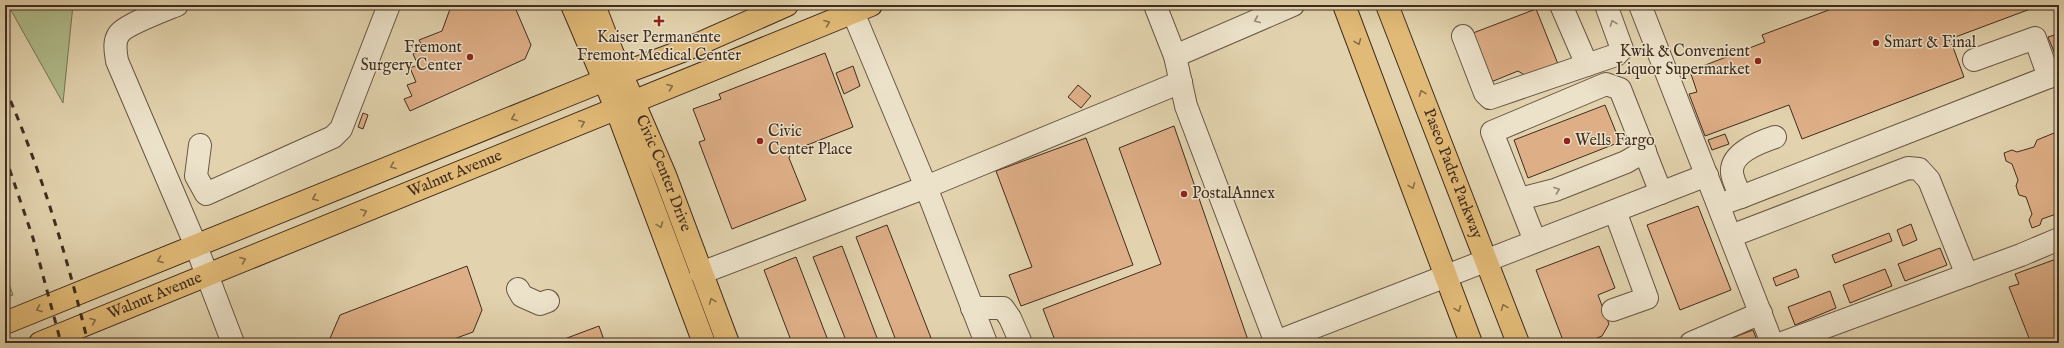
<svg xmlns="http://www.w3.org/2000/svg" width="2064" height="348" font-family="'IM FELL English',serif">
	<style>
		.green { fill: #b0bd8c; stroke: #787556 }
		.building { fill: #deae86; stroke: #402d1f }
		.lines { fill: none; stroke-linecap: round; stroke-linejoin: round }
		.minor-casing { stroke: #685643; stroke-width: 24 }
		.major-casing { stroke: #402d1f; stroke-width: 24 }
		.minor { stroke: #ece2ca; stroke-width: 22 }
		.major { stroke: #e1ba77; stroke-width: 22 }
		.rail { stroke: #402d1f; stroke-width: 3; stroke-dasharray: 7 7; stroke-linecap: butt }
		.oneway { stroke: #968874 }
		.oneway2 { stroke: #886c47 }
		.poi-dot { fill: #8f2418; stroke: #ece2ca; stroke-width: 1.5 }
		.labels { text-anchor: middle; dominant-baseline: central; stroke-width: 3; stroke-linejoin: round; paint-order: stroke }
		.poi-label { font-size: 16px; fill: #402d1f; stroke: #ece2ca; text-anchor: start }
		.street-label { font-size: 16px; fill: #402d1f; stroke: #ece2ca }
	</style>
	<rect width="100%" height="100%" fill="#e2d3ae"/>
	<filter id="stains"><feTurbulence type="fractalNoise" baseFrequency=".005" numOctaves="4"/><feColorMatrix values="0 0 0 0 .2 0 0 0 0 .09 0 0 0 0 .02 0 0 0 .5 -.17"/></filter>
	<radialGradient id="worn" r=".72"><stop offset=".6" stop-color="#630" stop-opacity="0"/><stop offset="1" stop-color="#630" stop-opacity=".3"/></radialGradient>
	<!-- green -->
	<g class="green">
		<polygon points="8,5 73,5 63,103"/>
		<polygon points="5,273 13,295 5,298"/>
	</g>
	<!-- building -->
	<g class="building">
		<polygon points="448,5 514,5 531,45 525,59 410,111 404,99 412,96 407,85 416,82 410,68 418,65 413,54 424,50 419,40 442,31 450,9"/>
		<polygon points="1186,5 1198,5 1187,9"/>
		<polygon points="1842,5 2031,5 2033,8 1950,39 1964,77 1802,139 1789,105 1705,136 1689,94 1697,92 1690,71 1765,42 1762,35"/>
		<polygon points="1536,9 1558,64 1526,76 1518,71 1491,82 1473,33"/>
		<polygon points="2058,34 2059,53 2055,54 2048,37"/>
		<polygon points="825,53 853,127 792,151 789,158 806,200 732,229 699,142 705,140 693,109 721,99 719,94"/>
		<polygon points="853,66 860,86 844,94 836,73"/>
		<polygon points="1078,85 1091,96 1081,108 1068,97"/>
		<polygon points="1605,105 1620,142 1528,178 1514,140"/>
		<polygon points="363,113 368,115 363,129 358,127"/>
		<polygon points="1174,126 1249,343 1056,343 1043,309 1161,264 1119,148"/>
		<polygon points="2059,131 2059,213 2042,219 2040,225 2032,228 2029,220 2032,214 2026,197 2019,195 2016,186 2018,180 2012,164 2006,161 2004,153 2012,150 2017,152 2034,147 2037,140"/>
		<polygon points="1725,134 1729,144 1712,150 1708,140"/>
		<polygon points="1086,138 1133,265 1021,306 1009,275 1032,267 996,171"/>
		<polygon points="1698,206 1731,290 1680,310 1647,225"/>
		<polygon points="1911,224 1917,240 1903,246 1897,230"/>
		<polygon points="887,225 933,343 897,343 856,237"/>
		<polygon points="1889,233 1892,241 1835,263 1832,255"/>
		<polygon points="842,246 879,343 847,343 813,257"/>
		<polygon points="1599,246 1615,288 1598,295 1609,324 1602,336 1585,343 1564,343 1536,270"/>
		<polygon points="1940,248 1947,265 1905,281 1898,264"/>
		<polygon points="796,257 829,343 792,343 764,270"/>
		<polygon points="2059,258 2059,343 2031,343 2009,287 2019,284 2015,274"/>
		<polygon points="467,266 482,310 473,332 443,343 328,343 340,315"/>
		<polygon points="1796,269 1799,277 1776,286 1773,278"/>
		<polygon points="1885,269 1892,286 1850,303 1843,285"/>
		<polygon points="1830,291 1836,308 1795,325 1788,307"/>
		<polygon points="599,326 605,343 556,343 567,338"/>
		<polygon points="1753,330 1758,343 1719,343"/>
	</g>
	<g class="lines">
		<!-- minor casing -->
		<g class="minor-casing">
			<g id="minor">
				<path d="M177,5C165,10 125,25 119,34C113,42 116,53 117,61L196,246L233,343"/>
				<polyline points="850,5 926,187 986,343"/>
				<polyline points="1155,5 1175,56 1186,106 1276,343"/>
				<polyline points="1561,5 1587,65"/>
				<polyline points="1640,5 1772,343"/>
				<polyline points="1463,36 1485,93 1490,98 1616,55 1622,49 1606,5"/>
				<polyline points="1175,56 1293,5"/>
				<polyline points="1974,60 2035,38 2049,77"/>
				<polyline points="200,145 196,176 206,194 333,137 341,129 389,5"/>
				<polyline points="1741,197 2059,73"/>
				<polyline points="1519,199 1555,190 1626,162 1645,151"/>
				<path d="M1727,202L1741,197C1738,190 1733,181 1732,173C1730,153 1760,142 1775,137"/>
				<polyline points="1731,236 1908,168 1919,169 1929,180 1967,275"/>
				<polyline points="1535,241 1492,132 1606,84 1620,89 1661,193"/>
				<polyline points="701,273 926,187 1181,82"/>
				<polyline points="518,289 522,296 540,304 548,301"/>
				<polyline points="972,308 1003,308 1010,318 1021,343"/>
				<polyline points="1613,310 1647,298 1615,211"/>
				<polyline points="1276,342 1707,175"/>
				<polyline points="1691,343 1761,313"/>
				<polyline points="1782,343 2021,255 2059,239"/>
			</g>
		</g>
		<!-- major casing -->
		<g class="major-casing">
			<g id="major">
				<polyline points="572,5 616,108 704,343"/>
				<path id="s1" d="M594,5L612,52L665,175L728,343"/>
				<polyline points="1344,5 1471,343"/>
				<path id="s2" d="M1387,5L1518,343"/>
				<polyline points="5,323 605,80 685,50 787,5"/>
				<path id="s3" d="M40,343L871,5"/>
			</g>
		</g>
		<!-- minor -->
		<use href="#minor" class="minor"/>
		<!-- major -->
		<use href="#major" class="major"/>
		<!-- rail -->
		<g class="rail">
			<path d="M5,88C41,170 67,256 88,343"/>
			<polyline points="5,156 33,238 61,343"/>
		</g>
	</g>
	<!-- one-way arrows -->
	<defs><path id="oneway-chevron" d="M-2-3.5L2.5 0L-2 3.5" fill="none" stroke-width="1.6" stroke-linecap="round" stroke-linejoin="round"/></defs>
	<g class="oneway">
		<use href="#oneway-chevron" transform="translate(1257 20) rotate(157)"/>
		<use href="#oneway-chevron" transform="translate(1613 23) rotate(-110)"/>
		<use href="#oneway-chevron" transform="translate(1557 190) rotate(-20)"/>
	</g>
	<g class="oneway2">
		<use href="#oneway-chevron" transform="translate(827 23) rotate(-22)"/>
		<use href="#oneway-chevron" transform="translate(1358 42) rotate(69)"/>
		<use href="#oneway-chevron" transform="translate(670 87) rotate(-21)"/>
		<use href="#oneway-chevron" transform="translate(1422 93) rotate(-111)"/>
		<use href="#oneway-chevron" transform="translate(514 118) rotate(158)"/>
		<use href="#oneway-chevron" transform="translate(582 123) rotate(-22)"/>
		<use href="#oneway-chevron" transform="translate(393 166) rotate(158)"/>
		<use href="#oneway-chevron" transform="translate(1412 186) rotate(69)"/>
		<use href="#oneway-chevron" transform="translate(315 198) rotate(158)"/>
		<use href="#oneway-chevron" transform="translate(364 212) rotate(-22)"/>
		<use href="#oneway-chevron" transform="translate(660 225) rotate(70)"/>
		<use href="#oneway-chevron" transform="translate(160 260) rotate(158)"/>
		<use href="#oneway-chevron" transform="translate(243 260) rotate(-22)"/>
		<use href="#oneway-chevron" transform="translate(712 301) rotate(-111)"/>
		<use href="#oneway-chevron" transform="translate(1504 307) rotate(-111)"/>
		<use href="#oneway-chevron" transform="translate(39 309) rotate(158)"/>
		<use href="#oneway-chevron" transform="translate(1458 309) rotate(69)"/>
		<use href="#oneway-chevron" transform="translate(93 321) rotate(-22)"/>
	</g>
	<!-- markers -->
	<g class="poi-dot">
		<path d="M657 15h4v4h4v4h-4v4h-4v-4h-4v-4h4z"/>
		<circle cx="1876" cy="43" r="4"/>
		<circle cx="470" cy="57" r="4"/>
		<circle cx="1758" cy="61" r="4"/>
		<circle cx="760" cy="141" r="4"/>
		<circle cx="1567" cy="141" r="4"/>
		<circle cx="1184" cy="194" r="4"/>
	</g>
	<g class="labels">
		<!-- poi labels -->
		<g class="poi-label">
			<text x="659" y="38" text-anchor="middle">Kaiser Permanente<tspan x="659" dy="18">Fremont Medical Center</tspan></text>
			<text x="1884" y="43">Smart &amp; Final</text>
			<text x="462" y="48" text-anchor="end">Fremont<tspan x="462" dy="18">Surgery Center</tspan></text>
			<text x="1750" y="52" text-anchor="end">Kwik &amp; Convenient<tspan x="1750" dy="18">Liquor Supermarket</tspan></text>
			<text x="768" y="132">Civic<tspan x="768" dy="18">Center Place</tspan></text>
			<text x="1575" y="141">Wells Fargo</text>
			<text x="1192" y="194">PostalAnnex</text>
		</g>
		<!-- street labels -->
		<g class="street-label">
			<text stroke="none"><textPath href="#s3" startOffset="448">Walnut Avenue</textPath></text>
			<text stroke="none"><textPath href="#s1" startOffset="182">Civic Center Drive</textPath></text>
			<text stroke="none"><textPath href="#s2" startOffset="181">Paseo Padre Parkway</textPath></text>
			<text stroke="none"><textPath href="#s3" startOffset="124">Walnut Avenue</textPath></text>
		</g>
	</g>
	<!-- margin -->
	<rect width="2064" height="348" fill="none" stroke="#e2d3ae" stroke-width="20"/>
	<rect x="6" y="6" width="2052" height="336" fill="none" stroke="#402d1f" stroke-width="2"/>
	<rect x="10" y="10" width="2044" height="328" fill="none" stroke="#402d1f"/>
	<rect width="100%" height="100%" filter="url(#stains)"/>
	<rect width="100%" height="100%" fill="url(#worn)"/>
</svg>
